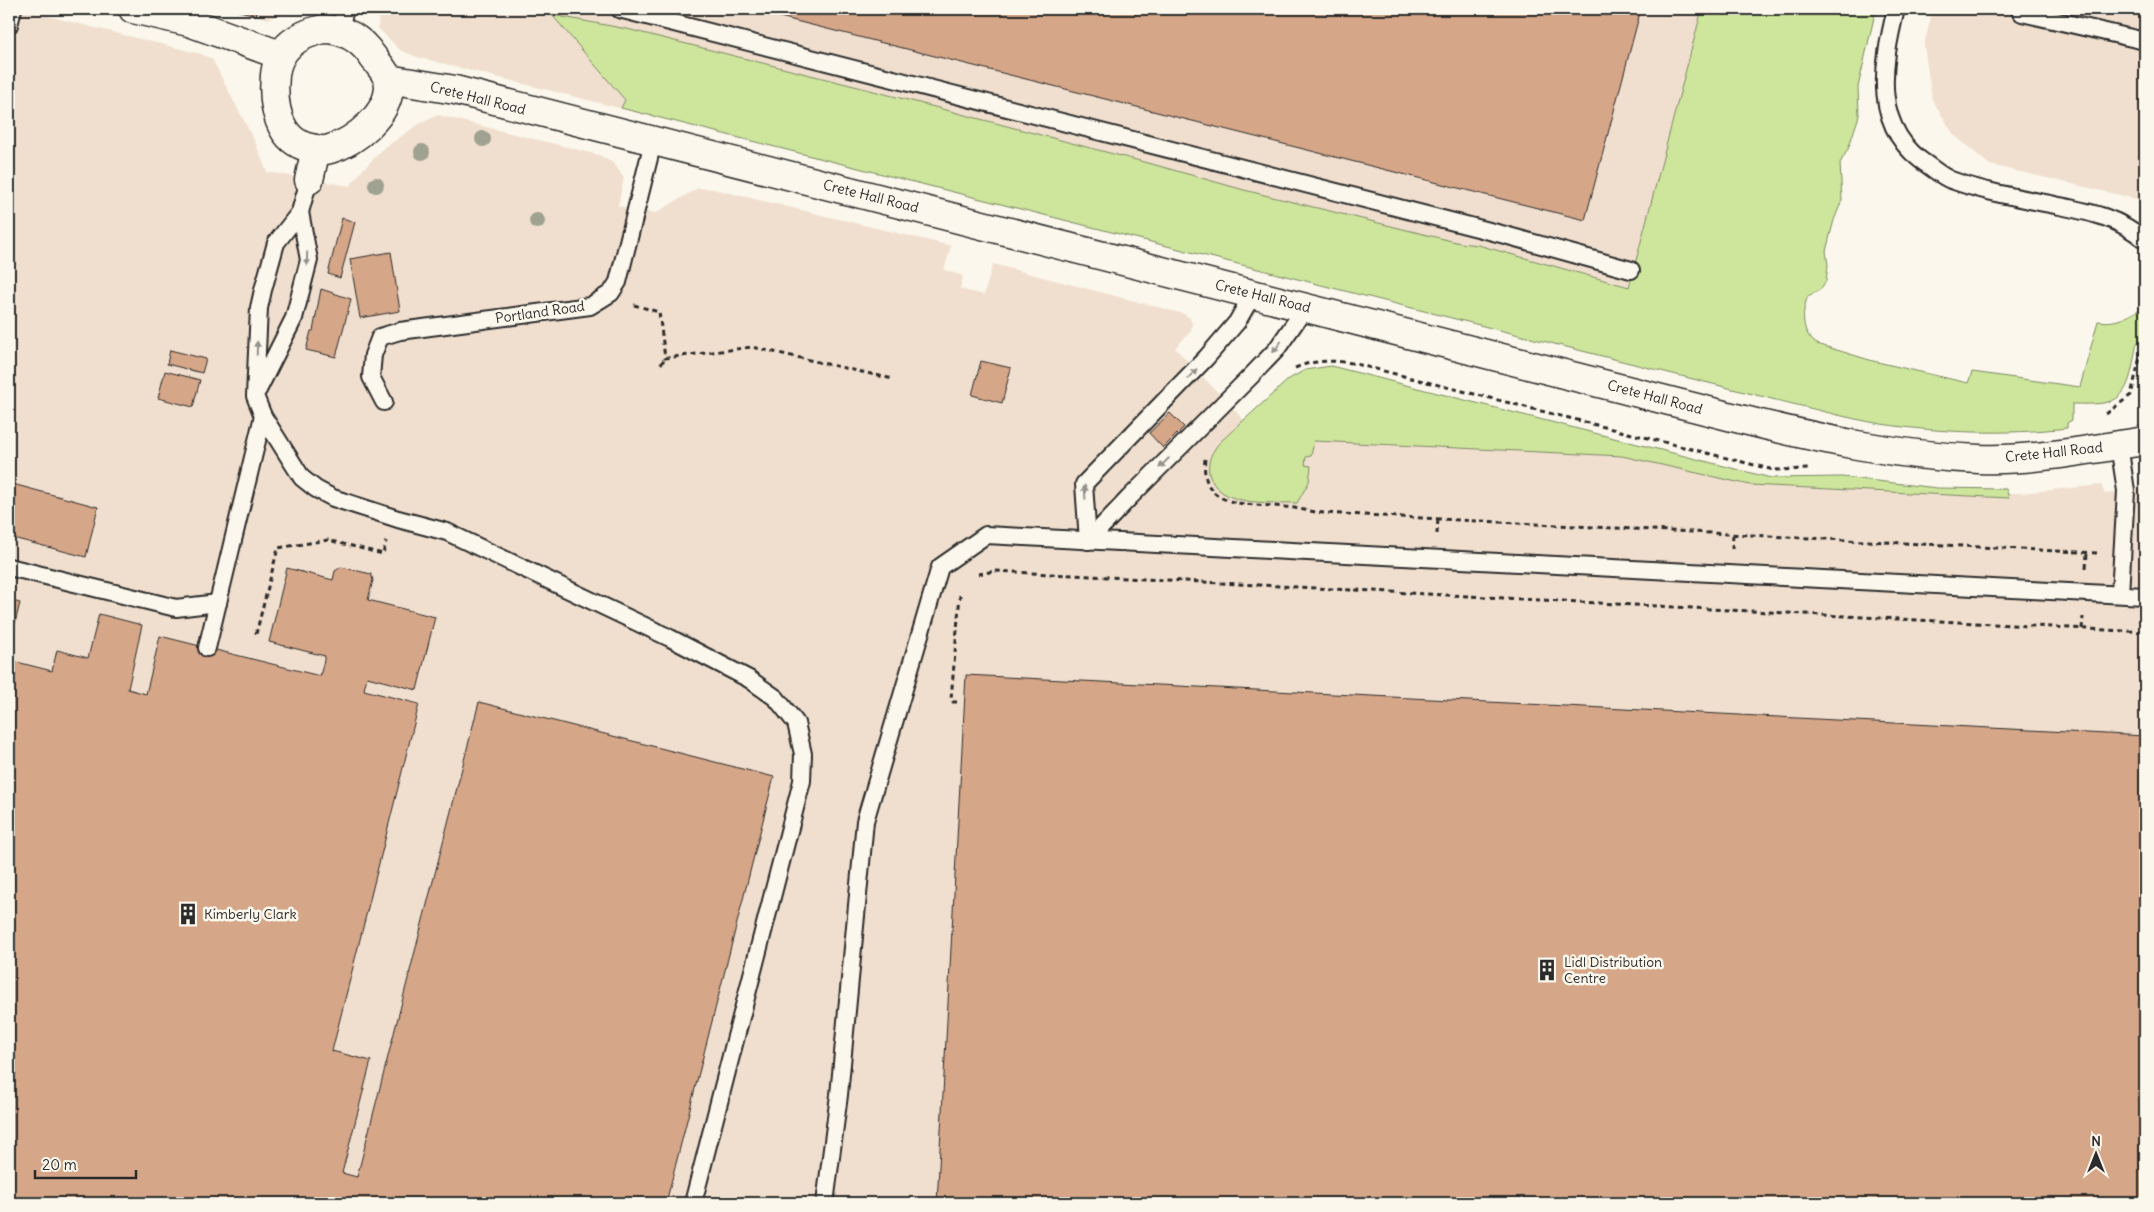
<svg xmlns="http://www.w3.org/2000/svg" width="2154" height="1212" font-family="Delius,sans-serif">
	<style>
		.built { fill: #f0dfce }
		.green { fill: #cde69c; stroke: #7c8864 }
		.building { fill: #d6a688; stroke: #2b2b2b }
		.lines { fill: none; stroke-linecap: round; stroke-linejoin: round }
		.service-casing { stroke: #2b2b2b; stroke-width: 20 }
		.minor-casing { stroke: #2b2b2b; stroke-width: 31 }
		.path { stroke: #2b2b2b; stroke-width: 3; stroke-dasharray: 5 4; stroke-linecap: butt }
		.service { stroke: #fbf7ec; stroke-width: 16 }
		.minor { stroke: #fbf7ec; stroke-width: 28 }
		.tree { fill: #9fa191 }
		.oneway { fill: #93918c }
		.labels { text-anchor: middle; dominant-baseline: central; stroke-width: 5; stroke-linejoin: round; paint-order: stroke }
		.street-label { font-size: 14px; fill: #2b2b2b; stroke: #fbf7ec }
		.poi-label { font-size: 14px; fill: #2b2b2b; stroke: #fbf7ec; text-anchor: start }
	</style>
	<rect width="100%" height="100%" fill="#fbf7ec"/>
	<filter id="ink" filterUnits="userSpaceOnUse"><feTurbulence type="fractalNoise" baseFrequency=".02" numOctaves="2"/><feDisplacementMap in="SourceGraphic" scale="10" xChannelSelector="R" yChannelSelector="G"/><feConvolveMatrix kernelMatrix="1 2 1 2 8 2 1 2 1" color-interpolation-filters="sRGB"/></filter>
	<g filter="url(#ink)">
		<!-- built -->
		<g class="built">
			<polygon points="9,9 19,9 201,54 212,59 255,142 267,172 350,186 361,172 383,149 419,124 438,115 599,155 613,163 624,177 618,206 656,213 698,188 713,189 951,246 944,270 963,276 960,289 984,295 993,264 1184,314 1190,318 1192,324 1191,331 1175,348 1246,422 1289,382 1757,479 1984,493 2022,493 2101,485 2105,494 2145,488 2145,479 2145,1203 9,1203"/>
			<polygon points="231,9 292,9 269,19"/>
			<polygon points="379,9 1876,9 1858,87 1858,103 1850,104 1776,400 417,57 400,50 378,28"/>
			<polygon points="1933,9 2145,9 2145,201 1990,165 1954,135 1932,99 1924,45"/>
		</g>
		<!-- green -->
		<g class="green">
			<path d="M1702,9H1876L1858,87L1859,116L1848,149L1840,163L1842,200L1834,220L1826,251L1828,265L1826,281L1820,290L1808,296C1801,312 1801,334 1817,344L1873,361L1968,383L1972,372L2080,387L2098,321C2118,324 2128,316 2145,306V339L2137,343C2132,363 2132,397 2108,402C2096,405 2083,404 2072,404V420L2067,423V428C2006,435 1942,433 1881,424C1846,418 1811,408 1776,400L621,108L625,100L552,15L627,29L866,89L1159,166L1244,190L1460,243L1478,245L1629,287Z"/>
			<path d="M1331,366L1771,478L1842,477L1937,488L2006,489L2009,498L1750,485L1622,456L1314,441L1311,456L1306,457L1305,465L1311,466L1309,482L1297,503C1269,502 1217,508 1209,473C1207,461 1212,451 1220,442L1289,379L1305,370Z"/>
		</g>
		<!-- building -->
		<g class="building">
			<polygon points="231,9 258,9 256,15"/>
			<polygon points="748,9 1641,9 1585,220"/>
			<polygon points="342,218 355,222 340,278 328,274"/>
			<polygon points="391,252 400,311 360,318 350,259"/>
			<polygon points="321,289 351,299 336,357 306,350 311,331 313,331"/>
			<polygon points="170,350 206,359 202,373 167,364"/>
			<polygon points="981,361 1011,368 1002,403 972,395"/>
			<polygon points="165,371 200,380 193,407 158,398"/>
			<polygon points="1170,413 1184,427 1163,448 1149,433"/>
			<polygon points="9,483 98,507 86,557 9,537"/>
			<polygon points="341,567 371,574 373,580 368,600 435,617 417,690 367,677 364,690 419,704 332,1051 371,1061 342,1173 357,1177 479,702 774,777 666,1203 9,1203 9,660 52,671 57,650 88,658 99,614 142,625 128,689 146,694 160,636 320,676 325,656 269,642 287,568 333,580 335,571"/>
			<polygon points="9,600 20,603 9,647"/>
			<polygon points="966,675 2145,736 2145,1203 937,1203"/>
		</g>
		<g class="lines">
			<!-- service casing -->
			<g class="service-casing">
				<g id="service">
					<polyline points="619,9 1505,235 1631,270"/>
					<path d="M1896,9C1882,66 1871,129 1929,166C1936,171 1943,177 1951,180C1984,192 2020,198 2055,205C2089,212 2118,217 2145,240"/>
					<polyline points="2019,9 2022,13 2145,41"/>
					<polyline points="9,25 13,9"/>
					<polyline points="340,30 345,9"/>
					<polyline points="309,180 300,212 276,243 263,290 259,308 255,396 263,416 302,478 316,489 333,498 398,519 447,532 670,638 749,679 776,698 796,723 803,754 802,781 693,1203"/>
					<polyline points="258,390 294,318 309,260 300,212"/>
					<polyline points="384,402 371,377 373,355 380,337 400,331 590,306 611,293 618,282 653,142"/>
					<polyline points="2119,445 2126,491 2120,594"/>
					<polyline points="1088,541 1129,498 1252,375 1276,350 1306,307"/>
					<polyline points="1088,541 1084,484 1206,358 1237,322 1253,294"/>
					<polyline points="9,567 176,608 218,603"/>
					<polyline points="207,648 263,416"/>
					<polyline points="825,1203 839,1095 865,821 940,567 986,535 2145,596"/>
				</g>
			</g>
			<!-- minor casing -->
			<g class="minor-casing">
				<g id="minor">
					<polyline points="133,9 189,22 280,55"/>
					<path d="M323,29C345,29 361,39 373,57C379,65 389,75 389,86C389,114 355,142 330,149C324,151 317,150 311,148C278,142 272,104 275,75C278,48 297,35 323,29Z"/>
					<path d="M388,79L455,90L1736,418C1816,438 1896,456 1979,459C2034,461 2091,449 2145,441"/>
					<polyline points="309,180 316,149"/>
				</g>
			</g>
			<!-- path -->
			<g class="path">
				<polyline points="634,305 659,312 665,358 752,347 893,379"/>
				<polyline points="661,364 665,358"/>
				<path d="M1295,368C1314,360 1331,360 1352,363L1774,470L1811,469"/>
				<polyline points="2106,414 2131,395 2142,349 2145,346"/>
				<path d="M1205,459C1199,511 1251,503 1285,507C1298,508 1311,512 1324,513L2097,553"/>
				<polyline points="1437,534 1438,519"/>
				<polyline points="1732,549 1733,535"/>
				<polyline points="2086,568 2087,553"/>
				<polyline points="978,574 995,571 2145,632"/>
				<polyline points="2082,629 2083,617"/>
				<polyline points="256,634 278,548 328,540 383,554 386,541"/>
				<polyline points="957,702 953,702 951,699 960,595"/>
			</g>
			<!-- service -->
			<use href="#service" class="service"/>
			<!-- minor -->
			<use href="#minor" class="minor"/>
		</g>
		<!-- trees -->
		<g class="tree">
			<circle cx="483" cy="139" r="8"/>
			<circle cx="422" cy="152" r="8"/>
			<circle cx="376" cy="185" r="8"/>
			<circle cx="537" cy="221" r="8"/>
		</g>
		<!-- one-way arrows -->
		<defs><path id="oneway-solid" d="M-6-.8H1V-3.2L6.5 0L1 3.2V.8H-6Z" transform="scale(1.25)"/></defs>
		<g class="oneway">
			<use href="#oneway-solid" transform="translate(307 259) rotate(91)"/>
			<use href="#oneway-solid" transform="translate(1277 347) rotate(127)"/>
			<use href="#oneway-solid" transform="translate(257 348) rotate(-88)"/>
			<use href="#oneway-solid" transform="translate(1192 374) rotate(-46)"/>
			<use href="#oneway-solid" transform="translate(1164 463) rotate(135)"/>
			<use href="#oneway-solid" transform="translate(1085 492) rotate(-93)"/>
		</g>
	</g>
	<!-- icons -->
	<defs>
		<g id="building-bare" transform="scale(1.725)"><path d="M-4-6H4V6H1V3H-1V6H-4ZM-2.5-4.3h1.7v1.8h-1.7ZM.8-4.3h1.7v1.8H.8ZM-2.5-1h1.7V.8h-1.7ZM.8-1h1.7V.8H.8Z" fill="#2b2b2b" stroke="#fbf7ec" stroke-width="2.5" paint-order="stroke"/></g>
	</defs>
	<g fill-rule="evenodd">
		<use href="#building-bare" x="188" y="914"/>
		<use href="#building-bare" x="1547" y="970"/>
	</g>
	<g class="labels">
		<!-- street labels -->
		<g class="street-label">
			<text transform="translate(478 98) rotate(14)">Crete Hall Road</text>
			<text transform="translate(871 196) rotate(14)">Crete Hall Road</text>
			<text transform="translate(1263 296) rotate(14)">Crete Hall Road</text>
			<text transform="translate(540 312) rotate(-8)">Portland Road</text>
			<text transform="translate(1655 397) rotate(15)">Crete Hall Road</text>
			<text transform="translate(2054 452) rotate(-6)">Crete Hall Road</text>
		</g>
		<!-- poi labels -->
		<g class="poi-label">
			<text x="204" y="914">Kimberly Clark</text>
			<text x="1564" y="962">Lidl Distribution<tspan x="1564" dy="16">Centre</tspan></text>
		</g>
	</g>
	<!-- margin -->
	<rect width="2154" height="1212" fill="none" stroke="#fbf7ec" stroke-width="30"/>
	<rect x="15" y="15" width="2124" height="1182" fill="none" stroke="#2b2b2b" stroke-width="2" filter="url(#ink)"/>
	<!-- north arrow -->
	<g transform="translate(2096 1154)" stroke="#fbf7ec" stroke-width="4" paint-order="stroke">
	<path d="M0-4L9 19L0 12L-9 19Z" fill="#2b2b2b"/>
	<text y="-8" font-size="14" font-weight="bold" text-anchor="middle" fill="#2b2b2b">N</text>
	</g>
	<!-- scale -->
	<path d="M35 1170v8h101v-8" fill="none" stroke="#2b2b2b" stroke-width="2.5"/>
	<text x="42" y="1170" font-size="15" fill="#2b2b2b" stroke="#fbf7ec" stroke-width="4" paint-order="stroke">20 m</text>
</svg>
